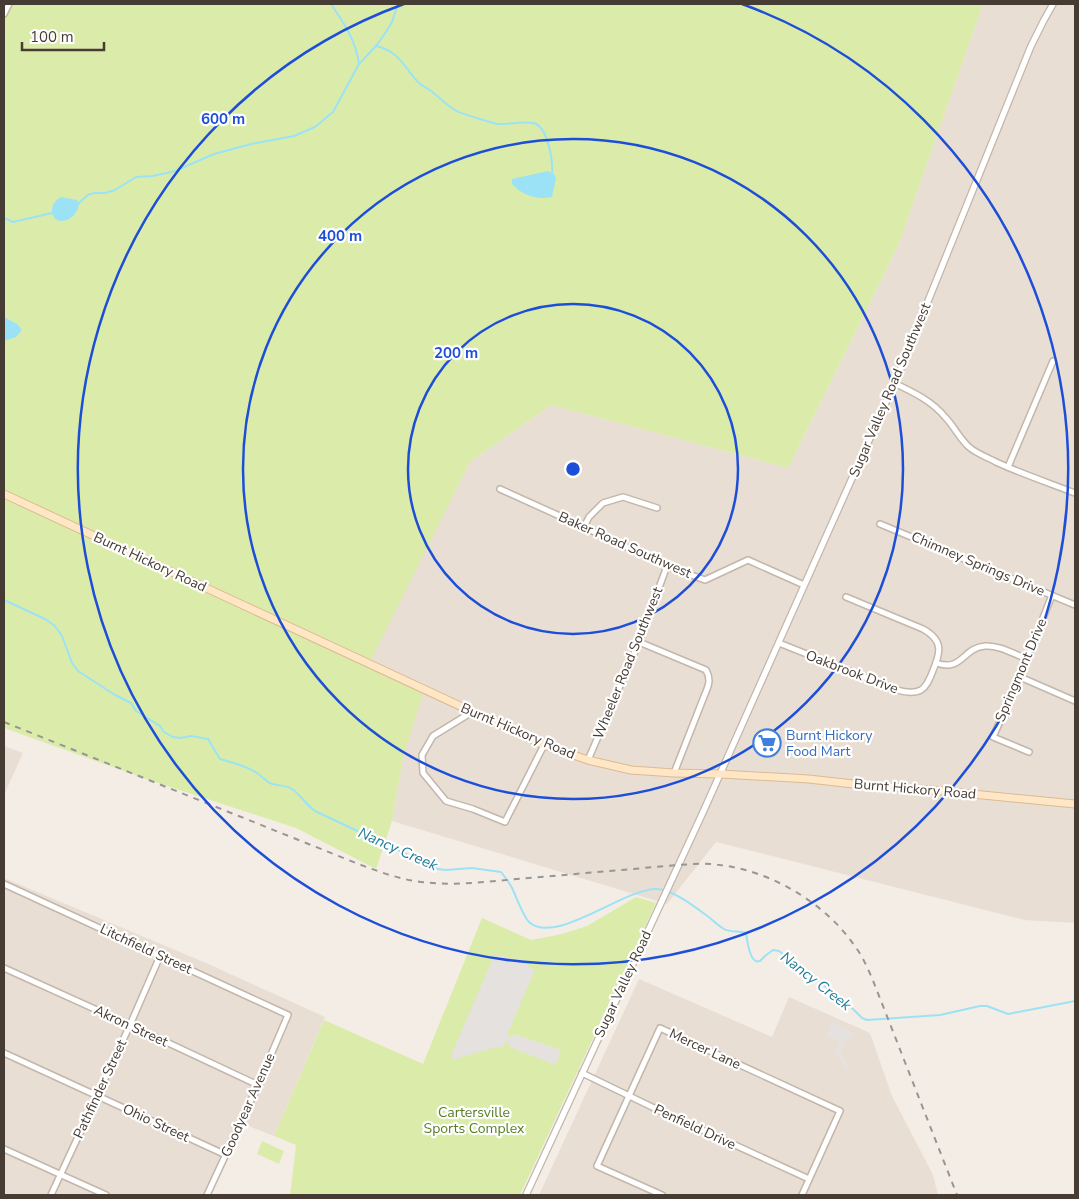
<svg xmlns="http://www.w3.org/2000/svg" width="1079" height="1199" font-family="'Nunito Sans',sans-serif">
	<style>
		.residential { fill: #e9ded3 }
		.green { fill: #dbecaa }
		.parking { fill: #e4e1de }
		.water { fill: #9ce2f6 }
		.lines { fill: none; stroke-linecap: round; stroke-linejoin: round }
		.stream { stroke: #9ce2f6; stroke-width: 2 }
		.minor-casing { stroke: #c3b6aa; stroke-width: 8 }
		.tertiary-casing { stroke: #c3b6aa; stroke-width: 8 }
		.secondary-casing { stroke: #dbbb93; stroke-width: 9 }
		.minor { stroke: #fff; stroke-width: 5 }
		.tertiary { stroke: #fff; stroke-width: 5.5 }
		.secondary { stroke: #ffe6c4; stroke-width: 7 }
		.rail { stroke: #969696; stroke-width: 2; stroke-dasharray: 6 6; stroke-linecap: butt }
		.ring { fill: none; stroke: #1d4ed8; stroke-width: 2.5 }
		.labels { text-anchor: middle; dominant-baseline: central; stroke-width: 4.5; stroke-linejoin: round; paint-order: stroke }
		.street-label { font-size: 14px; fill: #473c34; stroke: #fff }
		.shop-label { font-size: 14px; fill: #366cbe; stroke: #fff; text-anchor: start }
		.park-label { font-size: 14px; fill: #567e22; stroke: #fff }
		.water-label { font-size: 15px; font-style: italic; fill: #207d9a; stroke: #fff }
		.centre { fill: #1d4ed8; stroke: #fff; stroke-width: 2.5 }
		.ring-label { font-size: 15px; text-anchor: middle; font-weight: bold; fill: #1d4ed8; stroke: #fff; stroke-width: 4.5; stroke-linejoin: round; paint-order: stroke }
	</style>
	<rect width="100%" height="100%" fill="#f4ede5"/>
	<!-- residential -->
	<g class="residential">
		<polygon points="983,4 1075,4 1075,923 1025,920 716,842 667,904 392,821 403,758 368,664 470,462 551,405 788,468 898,246"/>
		<polygon points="4,746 23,753 4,795"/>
		<polygon points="4,878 206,963 325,1017 274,1136 238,1122 204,1195 4,1195"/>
		<polygon points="639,979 772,1037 789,997 870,1033 892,1096 933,1175 938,1195 539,1195"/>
	</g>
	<!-- green -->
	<g class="green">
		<polygon points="4,4 983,4 898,246 788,468 551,405 470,462 369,664 424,690 403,758 392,821 376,869 296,828 149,780 4,728"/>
		<polygon points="636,897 656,903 520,1195 290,1195 296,1145 274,1136 324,1020 423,1064 482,918 531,940 562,934 587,926"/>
		<polygon points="262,1141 284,1151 279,1164 257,1154"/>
	</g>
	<!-- parking -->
	<g class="parking">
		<polygon points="494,956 502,956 520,960 524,962 531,968 535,970 507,1035 511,1038 514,1034 561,1050 556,1065 509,1047 509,1043 507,1042 505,1042 503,1047 488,1049 453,1060 452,1058 452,1053"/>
		<polygon points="832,1022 854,1033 851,1039 847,1038 842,1050 843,1056 849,1068 846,1070 838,1056 834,1053 838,1045 839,1045 840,1042 826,1035"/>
	</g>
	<!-- water -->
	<g class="water">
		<path d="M548,171L554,174L556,178L552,197C537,200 523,196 512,184V179Z"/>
		<path d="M61,197L77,200L79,203C78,222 51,229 52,209C53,203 56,200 61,197Z"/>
		<polygon points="4,317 17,324 22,330 16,337 4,341"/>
	</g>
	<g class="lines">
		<!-- stream -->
		<g class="stream">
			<path d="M331,4C344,23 356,41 359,64"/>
			<path d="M376,46C399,51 404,67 418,82C422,86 427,88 431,91C439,97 446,105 455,110C459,113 492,123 498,124C507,125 528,120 536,124C548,130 553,160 552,173"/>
			<polyline points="79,203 88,195 94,193 105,193 115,190 136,177 153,176 175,171 214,154 251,144 294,136 315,127 333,112 359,64 376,46 386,32 392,22 398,4"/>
			<polyline points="4,218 13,222 52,213"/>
			<path d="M4,600L45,619L55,626L62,636L72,663L78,671L115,695L131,703L136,711L160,726L164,732L173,737L181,738L191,736L208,739L220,759C233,763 245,765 257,773C262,776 267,783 273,784C280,786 286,785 292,789C301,795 306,805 315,811L438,869L446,870L472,868L501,872C505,877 509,882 512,888C516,896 523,916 529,922C555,946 623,889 656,889C672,889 694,906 706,915C712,919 717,925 724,929C731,933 738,930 746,933C747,939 749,959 756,961C757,962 758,961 760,961L765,956L773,950L779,951L847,1003L862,1018L867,1020L940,1015L980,1006H987L1008,1014L1075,1001"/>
		</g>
		<!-- minor casing -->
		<g class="minor-casing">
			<g id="minor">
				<polyline points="4,14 9,4"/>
				<path d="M894,383C913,392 932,401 945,417C954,426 959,438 969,447C977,454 987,457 996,462C1022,474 1049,483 1075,493"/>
				<polyline points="1008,467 1053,361"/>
				<polyline points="500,489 584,527 667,566 705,580 748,560 804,585"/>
				<polyline points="880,524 1075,605"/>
				<polyline points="584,527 589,517 603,503 623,497 657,508"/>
				<path d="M639,642L706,670C711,679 709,685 705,694L674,773"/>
				<path d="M779,643L897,690C904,692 914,694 921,690C927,686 929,680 932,673C940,654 945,641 923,629L846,597"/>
				<path d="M936,663C963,672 962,648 985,646C999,645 1014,654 1027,659"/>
				<polyline points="1020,677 1075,701"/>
				<polyline points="472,712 433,736 422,755 423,773 446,801 473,809 505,822 544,745"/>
				<polyline points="1029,752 993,737 1020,677 1052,595"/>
				<polyline points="588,760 639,642 667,566"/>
				<polyline points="4,884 288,1015 258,1085 207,1195"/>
				<polyline points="4,968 130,1025 258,1085"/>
				<polyline points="4,1053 226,1155"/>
				<polyline points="582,1073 652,1107 809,1179"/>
				<polyline points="4,1149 106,1195"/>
				<polyline points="51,1195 130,1025 160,956"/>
				<polyline points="662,1195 597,1166 660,1028 840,1111 802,1195"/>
			</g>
		</g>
		<!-- tertiary casing -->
		<g class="tertiary-casing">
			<polyline id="tertiary" points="526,1195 704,810 899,373 1031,46 1044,20 1053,4"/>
		</g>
		<!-- secondary casing -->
		<g class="secondary-casing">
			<polyline id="secondary" points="4,494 544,745 588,760 631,770 674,773 721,774 809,779 871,786 932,790 1075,804"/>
		</g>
		<!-- minor -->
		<use href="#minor" class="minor"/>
		<!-- tertiary -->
		<use href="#tertiary" class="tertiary"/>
		<!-- secondary -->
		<use href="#secondary" class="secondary"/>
		<!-- rail -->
		<path class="rail" d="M4,722L356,863C377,871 398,879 421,882C438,884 455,884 472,883L678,865C692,864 706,863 720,865C771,871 825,903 854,945C862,955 867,967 872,978L957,1195"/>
	</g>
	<!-- distance rings -->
	<g class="ring">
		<circle cx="573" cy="469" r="165"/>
		<circle cx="573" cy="469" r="330"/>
		<path d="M742 4A495 495 0 1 1 404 4"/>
	</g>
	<!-- icons -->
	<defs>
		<g id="supermarket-ring" transform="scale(1.4375)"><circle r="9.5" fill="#fff" stroke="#3f7fe0" stroke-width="1.5"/><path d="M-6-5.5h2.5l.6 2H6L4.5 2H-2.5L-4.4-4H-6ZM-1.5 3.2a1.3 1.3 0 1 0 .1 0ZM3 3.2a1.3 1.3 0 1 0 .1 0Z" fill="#3f7fe0"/></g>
	</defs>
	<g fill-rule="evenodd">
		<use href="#supermarket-ring" x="767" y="743"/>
	</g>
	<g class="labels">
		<!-- street labels -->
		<g class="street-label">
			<text transform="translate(890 390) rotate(-67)">Sugar Valley Road Southwest</text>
			<text transform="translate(625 545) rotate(24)">Baker Road Southwest</text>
			<text transform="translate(150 562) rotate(25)">Burnt Hickory Road</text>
			<text transform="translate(978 564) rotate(23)">Chimney Springs Drive</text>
			<text transform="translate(628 663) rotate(-68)">Wheeler Road Southwest</text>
			<text transform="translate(1021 670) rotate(-67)">Springmont Drive</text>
			<text transform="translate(852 672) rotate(21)">Oakbrook Drive</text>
			<text transform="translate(518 731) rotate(23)">Burnt Hickory Road</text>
			<text transform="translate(915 789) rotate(5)">Burnt Hickory Road</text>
			<text transform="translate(146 949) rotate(25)">Litchfield Street</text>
			<text transform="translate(623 984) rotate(-65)">Sugar Valley Road</text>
			<text transform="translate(131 1026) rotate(25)">Akron Street</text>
			<text transform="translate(705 1049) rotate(25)">Mercer Lane</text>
			<text transform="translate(100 1089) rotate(-65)">Pathfinder Street</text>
			<text transform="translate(248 1105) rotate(-66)">Goodyear Avenue</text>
			<text transform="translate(156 1123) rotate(25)">Ohio Street</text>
			<text transform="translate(695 1127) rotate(25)">Penfield Drive</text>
		</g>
		<!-- shop labels -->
		<g class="shop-label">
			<text x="786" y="735">Burnt Hickory<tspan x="786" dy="16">Food Mart</tspan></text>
		</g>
		<!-- park labels -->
		<g class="park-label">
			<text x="474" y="1112">Cartersville<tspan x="474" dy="16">Sports Complex</tspan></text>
		</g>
		<!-- water labels -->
		<g class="water-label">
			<text transform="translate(398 849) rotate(24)">Nancy Creek</text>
			<text transform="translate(816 981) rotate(38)">Nancy Creek</text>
		</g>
	</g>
	<circle cx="573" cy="469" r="8" class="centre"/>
	<g class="ring-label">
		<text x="223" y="124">600 m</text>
		<text x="340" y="241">400 m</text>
		<text x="456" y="358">200 m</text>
	</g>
	<!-- border -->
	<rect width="1079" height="1199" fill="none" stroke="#473c34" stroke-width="10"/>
	<!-- scale -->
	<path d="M22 42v8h82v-8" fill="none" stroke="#473c34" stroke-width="2.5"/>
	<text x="30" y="42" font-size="15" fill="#473c34" stroke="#ffffff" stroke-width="4" paint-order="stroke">100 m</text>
</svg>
